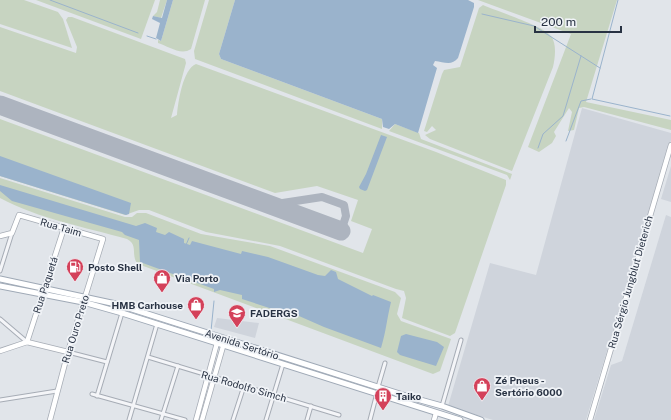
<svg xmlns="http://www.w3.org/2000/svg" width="671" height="420" font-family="'Public Sans',sans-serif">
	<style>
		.built { fill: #cfd4dc }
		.green { fill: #c7d4c1 }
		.water { fill: #9ab3cc }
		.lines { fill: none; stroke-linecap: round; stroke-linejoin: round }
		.stream { stroke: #9ab3cc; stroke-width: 1 }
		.taxiway { stroke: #adb4bf; stroke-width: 8 }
		.runway { stroke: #adb4bf; stroke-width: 19 }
		.street-casing { stroke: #a6acb5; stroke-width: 5 }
		.secondary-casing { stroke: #a6acb5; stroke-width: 6 }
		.primary-casing { stroke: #9fa9b6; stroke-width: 7 }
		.street { stroke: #f4f5f8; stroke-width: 3 }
		.secondary { stroke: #fff; stroke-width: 4.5 }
		.primary { stroke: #fff; stroke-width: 5 }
		.labels { text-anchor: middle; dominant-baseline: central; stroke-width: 3.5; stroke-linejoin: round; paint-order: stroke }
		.street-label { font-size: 10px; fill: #283243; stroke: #f0f3f7 }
		.poi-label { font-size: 10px; font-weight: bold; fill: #283243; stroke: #f0f3f7; text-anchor: start }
	</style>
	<rect width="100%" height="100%" fill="#e1e5ea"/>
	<!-- built -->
	<g class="built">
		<polygon points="582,108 671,133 671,140 586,420 493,420 448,406 490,263 536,275"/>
		<polygon points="671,166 671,202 661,199"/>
		<polygon points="666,215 671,217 671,420 594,420 611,365 622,361"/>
		<polygon points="217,318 259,323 255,338 214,327"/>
	</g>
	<!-- green -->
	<g class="green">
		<polygon points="0,0 24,0 58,12 63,19 72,48 0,24"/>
		<polygon points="36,0 155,0 141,39"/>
		<polygon points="160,0 167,0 161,18 153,16 157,12"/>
		<path d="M173,0H205L191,49C181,56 168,46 158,43V40L161,41Z"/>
		<polygon points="209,0 235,0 219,54 221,59 382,119 382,129 195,59 194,51"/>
		<polygon points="478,0 617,0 586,102 671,120 671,130 584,107 579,108 574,130 568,131 572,112 569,108 554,132 556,136 552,143 539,152 528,147 571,34"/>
		<path d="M483,5C496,11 544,26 551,36C557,44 555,58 553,67L512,171L430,139L425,135L436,130L432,126L427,132L424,131L442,74L444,70L460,67L479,8Z"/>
		<path d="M68,17H72L185,59L186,63L171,118L177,115C178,102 183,69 196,64L436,152L506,180V185L455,333L450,336L402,318L406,298L404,291L396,289L280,246L206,232L149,210H139L125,215L0,176V119L363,253L372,229L351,221L358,200L317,186L275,193L0,91V27L76,53L77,47L66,20Z"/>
		<polygon points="395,124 419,133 421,139 512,174 510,180 507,175 389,131"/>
		<path d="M0,178L125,217H132L137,213H146L201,234L270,246L395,292L401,298L397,314L401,321L451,339L440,371L433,374L138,264C130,256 139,245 127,239C85,227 39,219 0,198Z"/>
	</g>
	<!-- water -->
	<g class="water">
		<polygon points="167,0 173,0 161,41 156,38 160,23 152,19 153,16 162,18"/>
		<path d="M235,0H468L474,3V7L458,58C452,66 444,62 435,61L433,65L437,68L418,133L395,124L389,129L383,127L382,119L221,59L219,54Z"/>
		<polygon points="381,135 387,137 367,190 365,191 360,189 359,187 366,174"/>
		<polygon points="0,156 131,203 129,214 126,215 0,176"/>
		<path d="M0,185L136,226L145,223L157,228L156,232L165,235L169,232L184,239V243L190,245L192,241L241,254L242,251L268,257L318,275L325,276L331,270L336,272L338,279L372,296L373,295L391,302C387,318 386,332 381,348L324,327L299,316L297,317L242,299V295L220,290L214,292V289L140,262L139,240L125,235L122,232L12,201L0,191Z"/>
		<polygon points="406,334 437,342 444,347 436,366 400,355 397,352 401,336"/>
	</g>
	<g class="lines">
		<!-- stream -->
		<g class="stream">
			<polyline points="50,0 138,33"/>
			<polyline points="618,0 592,99 670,116"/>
			<polyline points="482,14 534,26 600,68"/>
			<polyline points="147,36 156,39"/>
			<polyline points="566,141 581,101 591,99"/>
			<polyline points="538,148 543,134 563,116 581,56"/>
			<polyline points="186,245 189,238"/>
			<polyline points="211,331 214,301"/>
		</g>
		<!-- taxiway -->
		<polyline class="taxiway" points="241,194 276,204 322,197 344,205 346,216 341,231"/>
		<!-- runway -->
		<polyline class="runway" points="0,105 341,231"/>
		<!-- street casing -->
		<g class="street-casing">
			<g id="street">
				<polyline points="0,271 12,233"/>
				<polyline points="0,319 27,342"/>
				<polyline points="68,352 107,362"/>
				<polyline points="148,357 339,415"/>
				<polyline points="378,387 385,363"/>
				<polyline points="92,394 185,420"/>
				<polyline points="97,396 122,313"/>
				<polyline points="0,400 57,391"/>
				<polyline points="442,406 461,340"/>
				<polyline points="129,420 157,324"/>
				<polyline points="161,420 178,366"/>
				<polyline points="233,420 244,386"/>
				<polyline points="266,420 283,364"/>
				<polyline points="307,420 311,406"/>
				<polyline points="370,420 377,393"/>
			</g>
		</g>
		<!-- secondary casing -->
		<g class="secondary-casing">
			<g id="secondary">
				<polyline points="0,236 12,233 19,215 103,239 68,352 50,420"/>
				<polyline points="27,342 64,228"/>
				<polyline points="27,342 68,352"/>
				<polyline points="0,351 27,342"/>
				<polyline points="196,420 217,343"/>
				<polyline points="202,420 224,343"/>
				<polyline points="434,420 436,413"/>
				<polyline points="590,420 671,145"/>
			</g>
		</g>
		<!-- primary casing -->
		<g class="primary-casing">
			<g id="primary">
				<polyline points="0,279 116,304 406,396 442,406 481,420"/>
				<polyline points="0,286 83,302 122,313 460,420"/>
			</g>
		</g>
		<!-- street -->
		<use href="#street" class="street"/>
		<!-- secondary -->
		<use href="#secondary" class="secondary"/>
		<!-- primary -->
		<use href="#primary" class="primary"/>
	</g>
	<!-- icons -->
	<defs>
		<g id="fuel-pin" transform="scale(0.9)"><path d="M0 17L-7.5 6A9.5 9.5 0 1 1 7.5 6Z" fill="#d4415a" stroke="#f0f3f7"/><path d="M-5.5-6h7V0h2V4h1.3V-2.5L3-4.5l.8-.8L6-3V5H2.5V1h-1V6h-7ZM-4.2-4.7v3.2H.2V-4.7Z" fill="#fff"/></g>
		<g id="shop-pin" transform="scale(0.9)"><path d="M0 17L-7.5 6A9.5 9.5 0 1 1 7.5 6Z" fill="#d4415a" stroke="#f0f3f7"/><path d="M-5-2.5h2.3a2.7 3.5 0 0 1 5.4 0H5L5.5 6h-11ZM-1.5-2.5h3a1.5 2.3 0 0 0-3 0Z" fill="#fff"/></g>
		<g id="university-pin" transform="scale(0.9)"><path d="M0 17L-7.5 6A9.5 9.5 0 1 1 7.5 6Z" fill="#d4415a" stroke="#f0f3f7"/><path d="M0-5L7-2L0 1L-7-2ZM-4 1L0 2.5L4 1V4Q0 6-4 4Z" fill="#fff"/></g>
		<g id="building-pin" transform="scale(0.9)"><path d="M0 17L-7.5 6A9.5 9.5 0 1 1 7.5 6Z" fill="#d4415a" stroke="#f0f3f7"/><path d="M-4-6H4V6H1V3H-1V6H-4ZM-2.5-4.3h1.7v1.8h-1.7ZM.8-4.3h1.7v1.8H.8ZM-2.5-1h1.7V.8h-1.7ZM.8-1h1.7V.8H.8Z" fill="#fff"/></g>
	</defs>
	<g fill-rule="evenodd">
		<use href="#fuel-pin" x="75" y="267"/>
		<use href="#shop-pin" x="162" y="278"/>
		<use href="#shop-pin" x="196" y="305"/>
		<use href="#university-pin" x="237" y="313"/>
		<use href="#shop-pin" x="482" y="386"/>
		<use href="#building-pin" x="383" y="396"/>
	</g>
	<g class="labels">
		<!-- street labels -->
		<g class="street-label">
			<text transform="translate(61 227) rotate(16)">Rua Taim</text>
			<text transform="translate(630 282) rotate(-74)">Rua Sérgio Jungblut Dieterich</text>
			<text transform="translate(45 285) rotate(-72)">Rua Paquetá</text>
			<text transform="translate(75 329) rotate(-73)">Rua Ouro Preto</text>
			<text transform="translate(242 344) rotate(18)">Avenida Sertório</text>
			<text transform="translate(244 386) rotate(16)">Rua Rodolfo Simch</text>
		</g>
		<!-- poi labels -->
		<g class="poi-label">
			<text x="88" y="267">Posto Shell</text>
			<text x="175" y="278">Via Porto</text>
			<text x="183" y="305" text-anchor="end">HMB Carhouse</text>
			<text x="250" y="313">FADERGS</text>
			<text x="495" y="380">Zé Pneus -<tspan x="495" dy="12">Sertório 6000</tspan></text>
			<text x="396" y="396">Taiko</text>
		</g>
	</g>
	<!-- scale -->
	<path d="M535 26v6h86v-6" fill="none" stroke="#283243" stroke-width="2"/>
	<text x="541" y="26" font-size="12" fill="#283243" stroke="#f0f3f7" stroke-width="3" paint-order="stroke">200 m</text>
</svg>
